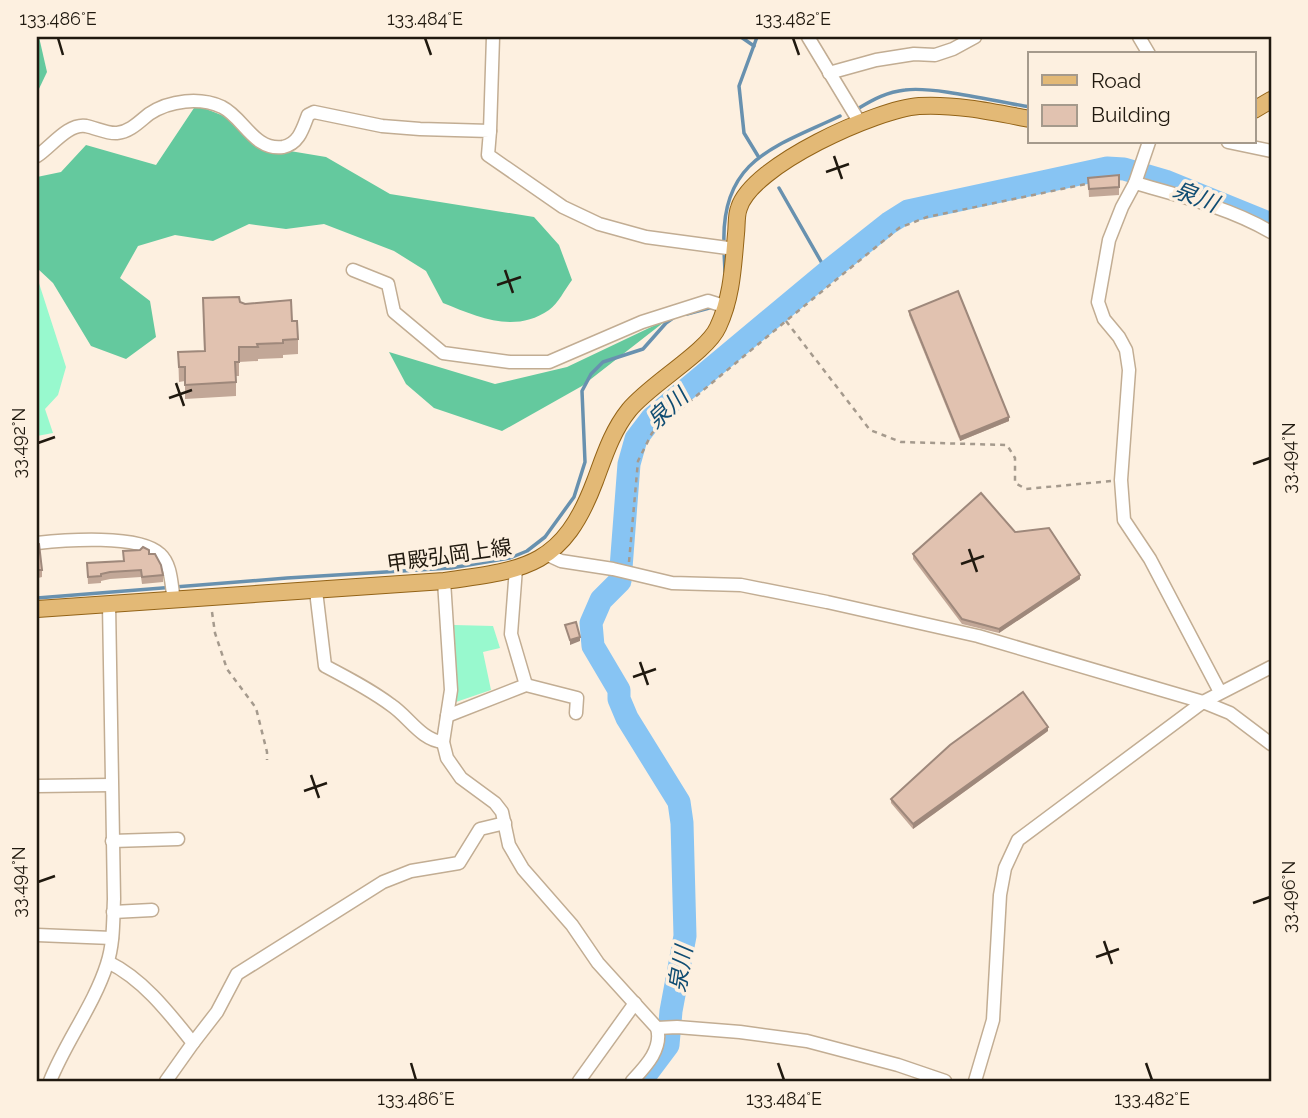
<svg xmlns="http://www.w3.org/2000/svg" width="1308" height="1118" font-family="Raleway,'Noto Sans JP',sans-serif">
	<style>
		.green { fill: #98f9ce }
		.forest { fill: #64c99e }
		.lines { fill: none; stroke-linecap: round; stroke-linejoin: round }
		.stream { stroke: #6891af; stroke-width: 3.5 }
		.river { stroke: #87c4f3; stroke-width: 23 }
		.minor-casing { stroke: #c2ad93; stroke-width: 15 }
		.major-casing { stroke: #936317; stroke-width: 18 }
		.path { stroke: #a59a8d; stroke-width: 2.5; stroke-dasharray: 5 5; stroke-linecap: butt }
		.minor { stroke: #fff; stroke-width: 12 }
		.major { stroke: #e3b976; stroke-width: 16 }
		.wall { fill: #c2a797 }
		.shaded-wall { fill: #9e887b }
		.building { fill: #e1c2b0; stroke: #9e887b; stroke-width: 2 }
		.ticks { fill: none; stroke: #20190f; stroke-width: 2.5 }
		.labels { text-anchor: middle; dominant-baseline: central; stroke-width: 7; stroke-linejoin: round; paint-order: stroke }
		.street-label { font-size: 21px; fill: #20190f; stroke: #fdf0e0 }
		.water-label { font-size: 23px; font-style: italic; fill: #0f4c72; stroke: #fdf0e0 }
		.neatline { fill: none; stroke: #20190f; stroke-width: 2.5 }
		.ticks-label { font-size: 18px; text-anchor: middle; fill: #20190f }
	</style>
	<rect width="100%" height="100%" fill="#fdf0e0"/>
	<!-- green -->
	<g class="green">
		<polygon points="37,277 66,367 58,395 45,409 53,433 37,436"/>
		<polygon points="454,625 493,626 500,648 483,652 491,690 456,702"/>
	</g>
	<!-- forest -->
	<g class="forest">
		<polygon points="37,37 39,37 47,72 37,93"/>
		<path d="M196,105L229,118L254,145L326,157L390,194L534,217L559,245L572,280C565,289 558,304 549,310C514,334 478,317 443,303L426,271L394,251L324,224L286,229L249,224L213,241L175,235L138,246L120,278L150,301L156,337L126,359L91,346L53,283L37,268V177L61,172L86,145L156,165Z"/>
		<polygon points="668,319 582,386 502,431 434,408 406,384 389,352 495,384 567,367"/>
	</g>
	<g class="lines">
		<!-- stream -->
		<g class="stream">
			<polyline points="741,37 754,46"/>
			<polyline points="757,37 739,86 744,133 758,156"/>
			<path d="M859,108C874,99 887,92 905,90C934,86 998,102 1030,107"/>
			<polyline points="779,188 827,272"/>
			<path d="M724,244C721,159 775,147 840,116"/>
			<polyline points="724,251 725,272"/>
			<polyline points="687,314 713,307"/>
			<polyline points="37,598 287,578 451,568 510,558 527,551 545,537 574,497 585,462 582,391 591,374 603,362 643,349 666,323 673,318"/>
		</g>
		<!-- river -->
		<polyline class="river" points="641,1081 668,1045 671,1011 685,936 682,823 679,802 627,718 619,699 619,690 593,646 591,623 601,600 620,581 629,464 636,439 652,418 827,272 889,223 908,211 1107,168 1124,169 1165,181 1271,224"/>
		<!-- minor casing -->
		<g class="minor-casing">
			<g id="minor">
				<polyline points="808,37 860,123"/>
				<polyline points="1139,37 1149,54"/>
				<polyline points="829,73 876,60 914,54 935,55 953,49 975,37"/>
				<polyline points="490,131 493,37"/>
				<polyline points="1149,142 1135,183 1122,207 1109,240 1098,302 1104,319 1119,337 1126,350 1129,370 1121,480 1124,520 1150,559 1220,692"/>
				<polyline points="1228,142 1271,151"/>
				<path d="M37,156C51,147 68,123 86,126C96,128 108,134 117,133C130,132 140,121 149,114C170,100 200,97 222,107C244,118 254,151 283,147C299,144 303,128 308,115L314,112L382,126L420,129L490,131L488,155L563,207L599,224L646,237L735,249"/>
				<path d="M1135,183C1181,196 1230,208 1271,232"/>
				<polyline points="353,270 388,284 394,312 443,353 510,362 549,362 642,322 708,301 727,307"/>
				<path d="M37,543C64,540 140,534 160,554C172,565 171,585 174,600"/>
				<polyline points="548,555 561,561 613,569 672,583 741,585 827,602 978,636 1203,702 1230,713 1271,744"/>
				<polyline points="516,568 511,634 526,685"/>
				<path d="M444,581L451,690L443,742L447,758L461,778L495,803L502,812L509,845L523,869L572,925L598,963L657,1028C663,1049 645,1067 632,1081"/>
				<path d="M316,591L325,666C348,678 371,690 391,705C409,717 421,740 443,742"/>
				<polyline points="447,716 526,685 577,698 576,713"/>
				<polyline points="37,786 111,785"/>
				<polyline points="112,841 178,839"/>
				<polyline points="113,912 152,910"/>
				<polyline points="37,935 112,938"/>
				<path d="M108,962C143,979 169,1013 193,1043L166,1081"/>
				<polyline points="657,1028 677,1027 740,1032 807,1041 898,1065 945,1081"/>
				<polyline points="193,1043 217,1012 237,974 383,882 411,871 459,863 480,829 505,823"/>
				<path d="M50,1081C66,1041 94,1005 107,964C114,943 113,920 114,899L109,604"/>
				<polyline points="579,1081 635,1003"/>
				<polyline points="975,1081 993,1020 1000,895 1005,868 1018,840 1203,702 1271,667"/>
			</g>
		</g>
		<!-- major casing -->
		<g class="major-casing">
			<g id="major">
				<polyline points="1254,110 1271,100"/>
				<path d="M37,609L444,581C527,570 563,566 595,481C604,457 612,431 629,410C650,384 707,352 718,327C732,297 733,267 736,234C737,226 736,215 739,208C752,165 877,109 919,106C957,104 993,112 1030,119"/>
			</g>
		</g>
		<!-- path -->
		<g class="path">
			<polyline points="786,321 870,430 901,442 1007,445 1015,458 1015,483 1026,489 1111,481"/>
			<polyline points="629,562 638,461 652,433 786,321 899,228 927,217 1091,183"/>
			<polyline points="212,612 215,633 227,669 256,708 267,752 267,760"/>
		</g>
		<!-- minor -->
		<use href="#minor" class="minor"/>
		<!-- major -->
		<use href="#major" class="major"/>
	</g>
	<!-- wall -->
	<g class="wall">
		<polygon points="1119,175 1119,195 1089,197 1088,178"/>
		<polygon points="203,298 240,302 292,321 298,339 298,354 283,355 283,358 258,359 258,361 239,362 239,376 236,376 236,396 185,399 185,381 179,382 178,352 204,351"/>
		<polygon points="909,311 1009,421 960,441 909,315"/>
		<polygon points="1015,532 1080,579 999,633 962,624 913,559 913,554"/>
		<polygon points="37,543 42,570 42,577 38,578 38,587 37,588"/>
		<polygon points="123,551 149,554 163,575 163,582 142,584 141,577 110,579 101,581 101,583 88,584 87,563 123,561"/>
		<polygon points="1048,731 913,829 891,803 891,799"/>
	</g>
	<!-- shaded-wall -->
	<g class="shaded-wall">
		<polygon points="1009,417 1009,421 960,441 960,437"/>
		<polygon points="1080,575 1080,579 999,633 999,629"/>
		<polygon points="580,637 580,641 570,645 570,640"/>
		<polygon points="1048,727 1048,731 913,829 913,824"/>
	</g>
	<!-- building -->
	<g class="building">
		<polygon points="1119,175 1119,187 1089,189 1088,178"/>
		<polygon points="958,291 1009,417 960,437 909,311"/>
		<polygon points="239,297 240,302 245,304 291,300 292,321 297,321 298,339 283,340 283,343 257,344 258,347 239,347 239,362 235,362 236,382 185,385 185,367 179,367 178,352 205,351 203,298"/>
		<polygon points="981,493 1015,532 1049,528 1080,575 999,629 962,619 913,554"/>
		<polygon points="37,543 39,544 42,570 37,570 38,579 37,580"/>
		<polygon points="143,547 149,550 149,554 155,554 161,565 163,575 142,577 141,570 110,572 101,574 101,576 88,577 87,563 124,561 123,551 140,550"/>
		<polygon points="576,622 580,637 570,640 565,625"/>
		<polygon points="1023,692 1048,727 913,824 891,799 950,745"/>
	</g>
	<!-- ticks -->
	<path class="ticks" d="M58,38L63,55M425,38L431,55M793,38L799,55M834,156L842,179M826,172L849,164M505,270L513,293M497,285L521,277M176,383L184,406M169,398L192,390M38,443L55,437M1253,464L1270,458M969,549L977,572M961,564L984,556M640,662L648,685M633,677L656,669M311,775L319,798M304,791L327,783M38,882L55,876M1253,903L1270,897M1104,941L1112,964M1096,957L1119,949M411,1063L416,1080M778,1063L784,1080M1146,1063L1152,1080"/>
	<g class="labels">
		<!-- street labels -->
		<g class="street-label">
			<text transform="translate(449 555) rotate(-8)">甲殿弘岡上線</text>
		</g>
		<!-- water labels -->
		<g class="water-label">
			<text transform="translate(1196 196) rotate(21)">泉川</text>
			<text transform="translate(667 408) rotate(-43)">泉川</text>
			<text transform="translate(680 969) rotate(-81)">泉川</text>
		</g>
	</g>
	<!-- border -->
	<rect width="1308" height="1118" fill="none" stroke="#fdf0e0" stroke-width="77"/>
	<!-- legend -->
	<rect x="1028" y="52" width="228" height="91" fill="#fdf0e0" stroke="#a59a8c" stroke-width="2"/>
	<rect x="1042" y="75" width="35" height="10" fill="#e3b976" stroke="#a59a8c" stroke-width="2"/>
	<text x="1091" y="88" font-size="21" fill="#20190f">Road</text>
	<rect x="1042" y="105" width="35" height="21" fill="#e1c2b0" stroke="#a59a8c" stroke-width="2"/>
	<text x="1091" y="122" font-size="21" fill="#20190f">Building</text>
	<rect x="38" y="38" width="1232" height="1042" class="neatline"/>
	<g class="ticks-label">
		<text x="58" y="25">133.486°E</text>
		<text x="425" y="25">133.484°E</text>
		<text x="793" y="25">133.482°E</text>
		<text transform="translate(19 443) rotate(-90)" y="6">33.492°N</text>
		<text transform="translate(1289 458) rotate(-90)" y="6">33.494°N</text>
		<text transform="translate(19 882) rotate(-90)" y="6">33.494°N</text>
		<text transform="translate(1289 897) rotate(-90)" y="6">33.496°N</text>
		<text x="416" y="1105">133.486°E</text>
		<text x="784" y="1105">133.484°E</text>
		<text x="1152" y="1105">133.482°E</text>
	</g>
</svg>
